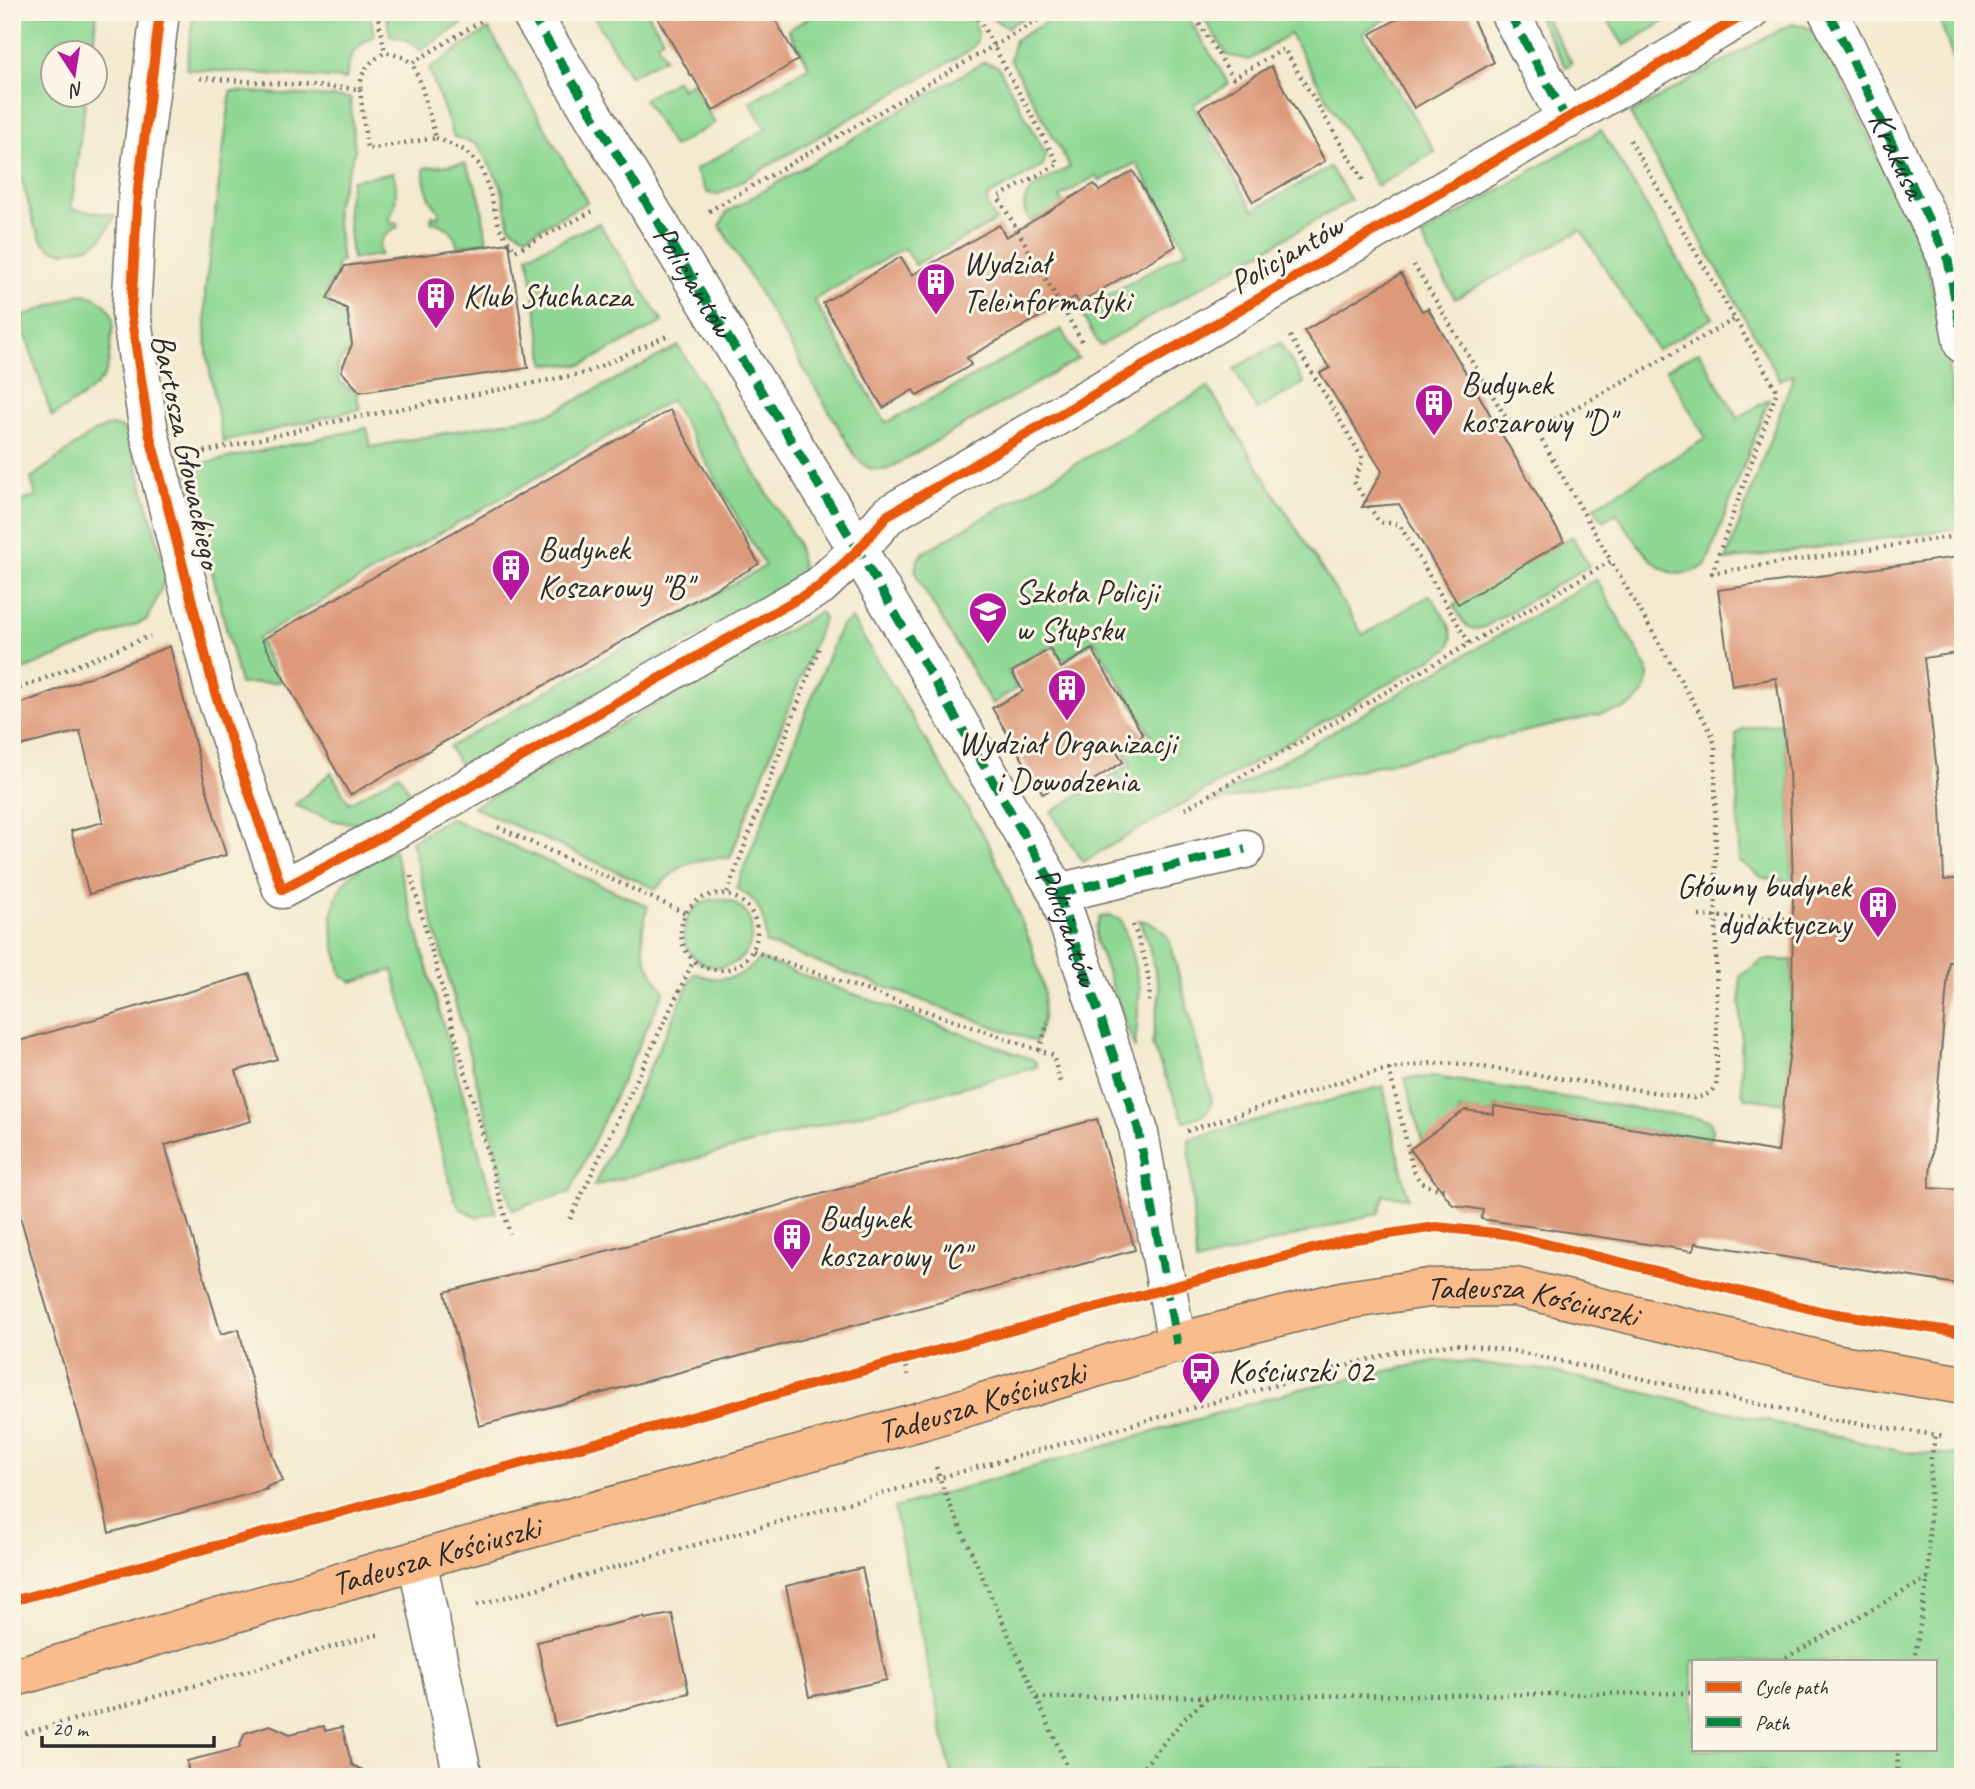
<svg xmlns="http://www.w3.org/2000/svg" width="1975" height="1789" font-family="Caveat,sans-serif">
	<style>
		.green { fill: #8fd894; stroke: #5d8260; stroke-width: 2; fill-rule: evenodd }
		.water { fill: #61c2df; stroke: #467685; stroke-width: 2 }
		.building { fill: #dd9a7a }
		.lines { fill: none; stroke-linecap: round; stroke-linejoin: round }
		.minor-casing { stroke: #716e65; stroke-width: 41 }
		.major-casing { stroke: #716e65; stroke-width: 41 }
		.path { stroke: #716e65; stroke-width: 4.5; stroke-dasharray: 2 5; stroke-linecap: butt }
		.minor { stroke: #fff; stroke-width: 38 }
		.major { stroke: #fabc8b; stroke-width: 38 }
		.quiet { stroke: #00873e; stroke-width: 9; stroke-dasharray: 18 9; stroke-linecap: butt }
		.cycleway-casing { stroke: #fcf5e5; stroke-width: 15 }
		.cycleway { stroke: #e8590c; stroke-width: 10 }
		.labels { text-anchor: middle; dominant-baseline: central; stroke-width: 6; stroke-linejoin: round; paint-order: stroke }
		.street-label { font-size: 33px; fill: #2b2b2b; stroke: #fcf5e5 }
		.poi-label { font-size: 33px; fill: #2b2b2b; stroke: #fcf5e5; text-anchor: start }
	</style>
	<rect width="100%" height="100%" fill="#fcf5e5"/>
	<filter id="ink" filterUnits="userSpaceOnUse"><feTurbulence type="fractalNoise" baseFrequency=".0143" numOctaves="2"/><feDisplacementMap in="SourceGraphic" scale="14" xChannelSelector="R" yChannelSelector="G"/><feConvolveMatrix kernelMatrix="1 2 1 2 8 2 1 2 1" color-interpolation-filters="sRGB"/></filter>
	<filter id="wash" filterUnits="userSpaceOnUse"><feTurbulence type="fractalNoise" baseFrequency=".00686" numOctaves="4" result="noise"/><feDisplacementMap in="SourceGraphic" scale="28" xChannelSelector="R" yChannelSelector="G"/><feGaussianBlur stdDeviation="1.57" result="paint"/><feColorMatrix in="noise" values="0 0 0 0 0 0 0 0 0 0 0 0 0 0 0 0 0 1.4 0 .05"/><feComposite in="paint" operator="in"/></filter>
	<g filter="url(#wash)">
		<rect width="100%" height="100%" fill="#f4ead0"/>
		<!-- green -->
		<g class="green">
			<polygon points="12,12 97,12 92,52 52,52 52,94 86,95 71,209 115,215 109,227 100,240 88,247 63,252 52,249 42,241 35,227 12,144"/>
			<path d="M194,12H370L374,36C352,49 349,54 346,79L186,69Z"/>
			<polygon points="386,12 479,12 479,13 421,50 407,40 390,35"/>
			<polygon points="591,12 647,12 663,38 657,43 665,58 630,76"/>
			<path d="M805,12H969C977,28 984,36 970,50L719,194L707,193L695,170L766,129L750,102L809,66L788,30L808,18Z"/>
			<polygon points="989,12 1034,12 1007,27 994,20"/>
			<path d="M1064,12H1185L1229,84L1193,105L1253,210L1330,167L1351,200L1100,346L1080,311L1187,250L1136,163L1100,181L1096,176L1060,197L1064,206L1030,221C1009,192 1050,178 1070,167L1010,59L1015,40Z"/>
			<polygon points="1200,12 1398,12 1363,33 1435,152 1377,186 1290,34 1249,60 1227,55"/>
			<polygon points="1535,12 1542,12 1572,63 1566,67"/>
			<polygon points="1603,12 1680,12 1624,46"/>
			<polygon points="1937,12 1963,12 1963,88"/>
			<polygon points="1793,24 1805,26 1821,36 1913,231 1929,274 1941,318 1961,453 1963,528 1726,560 1794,374 1780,380 1630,114 1785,27"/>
			<polygon points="489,29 587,202 526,236 510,227 501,185 477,144 454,137 429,69"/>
			<path d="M984,62L998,66L1046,154L1043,166L990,195L987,200L988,207L996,221L915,265L904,248L814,300L886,423L1061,329L1078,359L888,469C874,472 865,468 856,457L720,226L727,212Z"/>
			<polygon points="677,80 682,89 691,82 715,123 673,147 644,99"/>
			<path d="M231,91L350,98L355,151L335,208L342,261L336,263L338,275C325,287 326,292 330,308L344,317L350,351C338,361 336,366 339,381L348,388L356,390L360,409L223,442L207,355L205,291Z"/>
			<polygon points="1601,130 1713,318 1657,350 1581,230 1455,299 1421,236"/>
			<path d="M465,163L477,189L481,203L487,242L457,246C454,230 446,225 431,222L432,216L438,217L439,211C429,201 423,183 424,168Z"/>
			<path d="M393,173C398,187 397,205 389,219L391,224L396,222L398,227C385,233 376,241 381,255L352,259L347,207L352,180Z"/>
			<polygon points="599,223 663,322 582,365 545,364 528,255"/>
			<path d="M81,294C95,295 111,305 113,320C113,329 111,339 110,348C109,359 109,370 101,380C89,395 68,405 52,417L20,317Z"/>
			<polygon points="1280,343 1304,383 1257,410 1234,369"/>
			<polygon points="678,346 797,542 804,576 463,770 449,747 765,566 671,400 258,638 280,682 240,684 186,467 367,428 371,447 552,413"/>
			<path d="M1699,352L1738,418L1769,399L1706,565C1661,594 1640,544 1616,513L1603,521L1594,507L1706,438L1666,369Z"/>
			<path d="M1208,387L1363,635L1430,595C1440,611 1460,631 1448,649L1083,862L1051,812L1131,764L1124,752L1151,735L1094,641L1063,661L1052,645L1008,671L1017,688L992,704L919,581C913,568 915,562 924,552Z"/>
			<polygon points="109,426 120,427 128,433 167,576 147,620 13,674 12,503 36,497 31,478 94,432"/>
			<path d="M1572,536L1589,566L1484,627C1466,634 1461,619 1454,605Z"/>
			<path d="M1596,579L1647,668C1651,687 1641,701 1624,709L1208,804Z"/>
			<path d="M820,612L824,618L730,858C696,857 679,864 656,889L473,807Z"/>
			<path d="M852,619L989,844L1031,944L1044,991L1043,1019L1036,1042L765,943C767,919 759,899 736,888L840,627Z"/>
			<polygon points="1782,723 1789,771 1793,882 1763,878 1739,861 1736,735 1743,729"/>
			<path d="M331,772L349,803L399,774L413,797C399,805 384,816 369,820C343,829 319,815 295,805Z"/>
			<path d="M450,818L648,906C637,940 643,964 664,991L570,1192L512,1210L411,841Z"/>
			<path d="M394,850L496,1212L477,1217L461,1209L455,1200L393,970L352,982L342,976C333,939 321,906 352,874C361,865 383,856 394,850Z"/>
			<circle cx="718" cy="933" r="34"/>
			<polygon points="1111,916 1121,920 1130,947 1140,988 1135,1049 1096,941 1096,928 1100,917"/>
			<path d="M1139,920C1155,923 1162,928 1170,942L1212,1101C1209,1116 1197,1117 1184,1121L1152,1045L1160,991L1147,939Z"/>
			<path d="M759,959L1031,1059L1036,1062L1037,1067L594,1186L694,973C718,983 742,981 759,959Z"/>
			<polygon points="1763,960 1792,960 1792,1031 1785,1103 1745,1098 1742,1092 1740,976"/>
			<path d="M1435,1077L1709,1120C1713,1127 1712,1133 1710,1141L1495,1106L1494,1114L1459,1110L1455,1139L1422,1141L1405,1078Z"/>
			<polygon points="1383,1086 1408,1198 1384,1195 1379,1213 1196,1263 1189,1139"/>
			<path d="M1439,1360L1545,1370L1904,1452L1963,1455V1777H952L894,1508L1300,1389ZM1693,1661H1935V1749H1693Z"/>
		</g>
		<!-- water -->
		<polygon class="water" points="1376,1769 1679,1769 1762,1772 1774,1777 1354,1777"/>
		<g id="blocks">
			<!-- building -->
			<g class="building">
				<polygon points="654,12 771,12 798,60 713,111 692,75 691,76"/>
				<polygon points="1409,12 1469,12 1494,62 1414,108 1371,34"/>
				<polygon points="1271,66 1325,161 1253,202 1199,109"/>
				<polygon points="1133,171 1176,246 1079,303 1075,297 967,358 971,365 943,382 917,396 913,390 883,408 823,303 901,257 912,275 999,225 1006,237 1094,184 1099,191"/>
				<polygon points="509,243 528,368 360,392 341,371 352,344 347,309 327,298 345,266"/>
				<polygon points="1401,274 1422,311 1428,308 1564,541 1458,604 1399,504 1362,507 1382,471 1320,373 1330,368 1304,331"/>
				<polygon points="670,410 759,564 350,795 262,640"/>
				<polygon points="1957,557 1963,594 1963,652 1924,658 1941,806 1944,880 1963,878 1963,962 1949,962 1929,1188 1963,1190 1963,1285 1695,1243 1693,1251 1481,1219 1483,1210 1453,1205 1410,1149 1465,1110 1494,1114 1494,1106 1778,1152 1792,1031 1793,882 1789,771 1776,678 1732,686 1718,590"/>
				<polygon points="170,646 206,787 226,855 89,894 71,831 103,822 80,731 12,748 12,707"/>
				<polygon points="1050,649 1061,668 1092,649 1143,735 1116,750 1123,762 1077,790 1070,778 1043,794 992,708 1023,691 1012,672"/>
				<polygon points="250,974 277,1059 236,1071 251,1121 165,1145 221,1334 239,1329 249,1372 273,1457 283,1481 266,1487 267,1489 109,1533 99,1486 12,1189 12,1043"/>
				<polygon points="1097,1119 1135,1250 479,1426 445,1292 696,1228"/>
				<polygon points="862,1568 887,1680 809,1697 786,1586"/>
				<polygon points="672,1614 689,1693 555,1726 537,1642 644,1617 645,1619"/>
				<polygon points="270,1725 290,1734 324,1726 325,1731 342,1727 352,1765 378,1777 189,1777 187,1761 239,1748 245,1733"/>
			</g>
		</g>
	</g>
	<g filter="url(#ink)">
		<use href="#blocks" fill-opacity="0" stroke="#716e65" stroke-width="2"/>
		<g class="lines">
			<!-- minor casing -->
			<g class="minor-casing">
				<g id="minor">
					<polyline points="160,12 138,190 131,313 149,432 215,693 282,889 398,828 820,586 858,550 888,515 1749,12"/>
					<polyline points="530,12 858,550 1058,893 1138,1128 1177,1344"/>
					<polyline points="1509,12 1567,120"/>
					<path id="s1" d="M1828,12L1845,45L1948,260L1963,344"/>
					<polyline points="1058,893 1245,849"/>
					<polyline points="417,1560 463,1777"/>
				</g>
			</g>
			<!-- major casing -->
			<g class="major-casing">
				<g id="major">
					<path id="s2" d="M12,1678L417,1560L921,1421L1187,1340L1346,1300L1428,1288L1515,1287L1834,1363L1963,1385"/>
				</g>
			</g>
			<!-- path -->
			<g class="path">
				<polyline points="377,12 385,52"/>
				<polyline points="975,12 1058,164 998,197 1084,345"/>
				<polyline points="1192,12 1233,78 1284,49 1363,180"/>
				<path d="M200,78L360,89C362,68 368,64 385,52L403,57L412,63L483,20"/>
				<polyline points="360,89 367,149 436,138 420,81 412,63"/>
				<polyline points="436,138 464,150 480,165 490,192 499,227 515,251 593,211"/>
				<polyline points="1630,140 1777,391 1712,573 1963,535"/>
				<polyline points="709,211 1052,12"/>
				<polyline points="1290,336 1363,459 1354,482 1379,522 1399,524 1469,643"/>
				<polyline points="1536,430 1735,319"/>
				<polyline points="204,452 338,421 585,373 669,335"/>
				<polyline points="13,691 150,636"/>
				<polyline points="1185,809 1611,561 1536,430 1508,421 1414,265"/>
				<polyline points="498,827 685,913"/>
				<polyline points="411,876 510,1234"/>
				<polyline points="727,893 820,645"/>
				<circle cx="719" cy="932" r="38"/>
				<polyline points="1699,916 1793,919"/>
				<path d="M1133,925C1142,948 1152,977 1149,1002"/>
				<polyline points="753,951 1053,1055 1061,1086"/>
				<polyline points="1039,1050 1048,1023"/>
				<path d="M1389,1069L1413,1169C1421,1187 1428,1186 1446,1190"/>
				<path d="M1187,1131L1349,1079L1389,1069L1433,1063L1463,1064L1693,1098C1706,1096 1712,1094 1717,1082L1715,746L1711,732L1611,561"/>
				<polyline points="570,1219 693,962"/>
				<polyline points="904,1360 908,1375"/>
				<polyline points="936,1467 945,1493 1072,1777"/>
				<polyline points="477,1605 1396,1352 1456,1344 1514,1351 1828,1419 1936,1435"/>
				<polyline points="1780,1661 1928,1578"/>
				<polyline points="1914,1661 1928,1578 1931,1458 1936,1435 1945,1436"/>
				<polyline points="1037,1698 1693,1693"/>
				<polyline points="12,1737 375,1635 382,1635"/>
				<polyline points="1893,1749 1898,1753 1897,1777"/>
				<polyline points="1135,1777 1186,1717 1208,1697"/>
			</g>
			<!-- minor -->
			<use href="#minor" class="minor"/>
			<!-- major -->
			<use href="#major" class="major"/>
			<!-- quiet -->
			<g class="quiet">
				<path id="s3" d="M530,12L858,550L1058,893L1138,1128L1177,1344"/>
				<polyline points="1509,12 1567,120"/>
				<polyline points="1828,12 1845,45 1948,260 1963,344"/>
				<polyline points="1058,893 1245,849"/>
			</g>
			<!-- cycleway casing -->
			<g class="cycleway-casing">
				<g id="cycleway">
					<polyline points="160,12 138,190 131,313 149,432 215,693 282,889 398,828 820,586 858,550 888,515 1749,12"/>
					<polyline points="12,1601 1342,1241 1436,1227 1505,1234 1824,1312 1963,1333"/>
				</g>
			</g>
			<!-- cycleway -->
			<use href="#cycleway" class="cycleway"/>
		</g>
	</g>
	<!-- icons -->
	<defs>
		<g id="building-pin" transform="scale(2.0125)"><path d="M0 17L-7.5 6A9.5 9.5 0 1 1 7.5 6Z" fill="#b5179e" stroke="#fcf5e5"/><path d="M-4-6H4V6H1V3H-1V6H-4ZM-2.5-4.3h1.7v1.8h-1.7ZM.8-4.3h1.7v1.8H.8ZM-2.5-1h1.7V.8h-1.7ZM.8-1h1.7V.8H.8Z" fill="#fff"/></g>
		<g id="university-pin" transform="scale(2.0125)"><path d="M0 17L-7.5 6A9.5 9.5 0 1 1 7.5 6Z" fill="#b5179e" stroke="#fcf5e5"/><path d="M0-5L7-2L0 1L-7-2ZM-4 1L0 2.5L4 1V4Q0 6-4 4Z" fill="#fff"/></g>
		<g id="bus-pin" transform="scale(2.0125)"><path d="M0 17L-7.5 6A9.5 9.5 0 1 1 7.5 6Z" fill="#b5179e" stroke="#fcf5e5"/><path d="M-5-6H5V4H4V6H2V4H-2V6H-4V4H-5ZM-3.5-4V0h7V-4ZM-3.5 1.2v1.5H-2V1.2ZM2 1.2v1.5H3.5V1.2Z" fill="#fff"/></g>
	</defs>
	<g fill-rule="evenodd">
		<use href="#building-pin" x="936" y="282"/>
		<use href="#building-pin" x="436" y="296"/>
		<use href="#building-pin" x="1434" y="403"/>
		<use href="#building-pin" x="511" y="568"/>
		<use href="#university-pin" x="988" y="611"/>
		<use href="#building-pin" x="1067" y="688"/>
		<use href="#building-pin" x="1878" y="905"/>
		<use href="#building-pin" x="792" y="1237"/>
		<use href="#bus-pin" x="1201" y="1371"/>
	</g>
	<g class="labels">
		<!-- street labels -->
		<g class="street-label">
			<text stroke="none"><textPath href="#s1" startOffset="159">Krakusa</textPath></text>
			<text transform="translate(1286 254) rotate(-30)">Policjantów</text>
			<text stroke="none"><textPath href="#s3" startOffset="315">Policjantów</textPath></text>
			<text transform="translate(187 451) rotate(78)">Bartosza Głowackiego</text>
			<text stroke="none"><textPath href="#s3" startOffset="1062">Policjantów</textPath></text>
			<text stroke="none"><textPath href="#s2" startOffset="1575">Tadeusza Kościuszki</textPath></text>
			<text stroke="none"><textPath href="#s2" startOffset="1008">Tadeusza Kościuszki</textPath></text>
			<text stroke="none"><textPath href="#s2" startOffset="441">Tadeusza Kościuszki</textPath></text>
		</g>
		<!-- poi labels -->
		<g class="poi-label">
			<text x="963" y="263">Wydział<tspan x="963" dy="38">Teleinformatyki</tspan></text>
			<text x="463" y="296">Klub Słuchacza</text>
			<text x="1461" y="384">Budynek<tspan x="1461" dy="38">koszarowy "D"</tspan></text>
			<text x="538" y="549">Budynek<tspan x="538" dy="38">Koszarowy "B"</tspan></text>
			<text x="1015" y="592">Szkoła Policji<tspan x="1015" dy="38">w Słupsku</tspan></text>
			<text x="1067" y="743" text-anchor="middle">Wydział Organizacji<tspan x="1067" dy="38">i Dowodzenia</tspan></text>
			<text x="1851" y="886" text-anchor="end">Główny budynek<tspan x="1851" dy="38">dydaktyczny</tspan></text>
			<text x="819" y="1218">Budynek<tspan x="819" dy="38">koszarowy "C"</tspan></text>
			<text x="1228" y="1371">Kościuszki 02</text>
		</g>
	</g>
	<!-- margin -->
	<rect width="1975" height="1789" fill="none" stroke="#fcf5e5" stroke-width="42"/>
	<!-- legend -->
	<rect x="1692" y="1660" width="245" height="91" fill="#fcf5e5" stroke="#a8a49b" stroke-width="2"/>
	<rect x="1706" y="1682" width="35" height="10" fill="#e8590c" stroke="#a8a49b" stroke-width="2"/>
	<text x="1755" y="1694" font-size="21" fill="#2b2b2b">Cycle path</text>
	<rect x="1706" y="1717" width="35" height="10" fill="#00873e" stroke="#a8a49b" stroke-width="2"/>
	<text x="1755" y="1730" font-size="21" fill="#2b2b2b">Path</text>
	<!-- north arrow -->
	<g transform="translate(74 74) rotate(168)"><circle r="33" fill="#fcf5e5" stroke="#a8a49b" stroke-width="2"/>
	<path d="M0-5L12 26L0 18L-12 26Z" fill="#b5179e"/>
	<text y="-10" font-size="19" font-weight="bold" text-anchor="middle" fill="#2b2b2b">N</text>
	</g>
	<!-- scale -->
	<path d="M42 1736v10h172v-10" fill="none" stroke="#2b2b2b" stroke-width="3.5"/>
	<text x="52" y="1736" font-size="21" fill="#2b2b2b" stroke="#fcf5e5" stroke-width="5" paint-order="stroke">20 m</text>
</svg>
